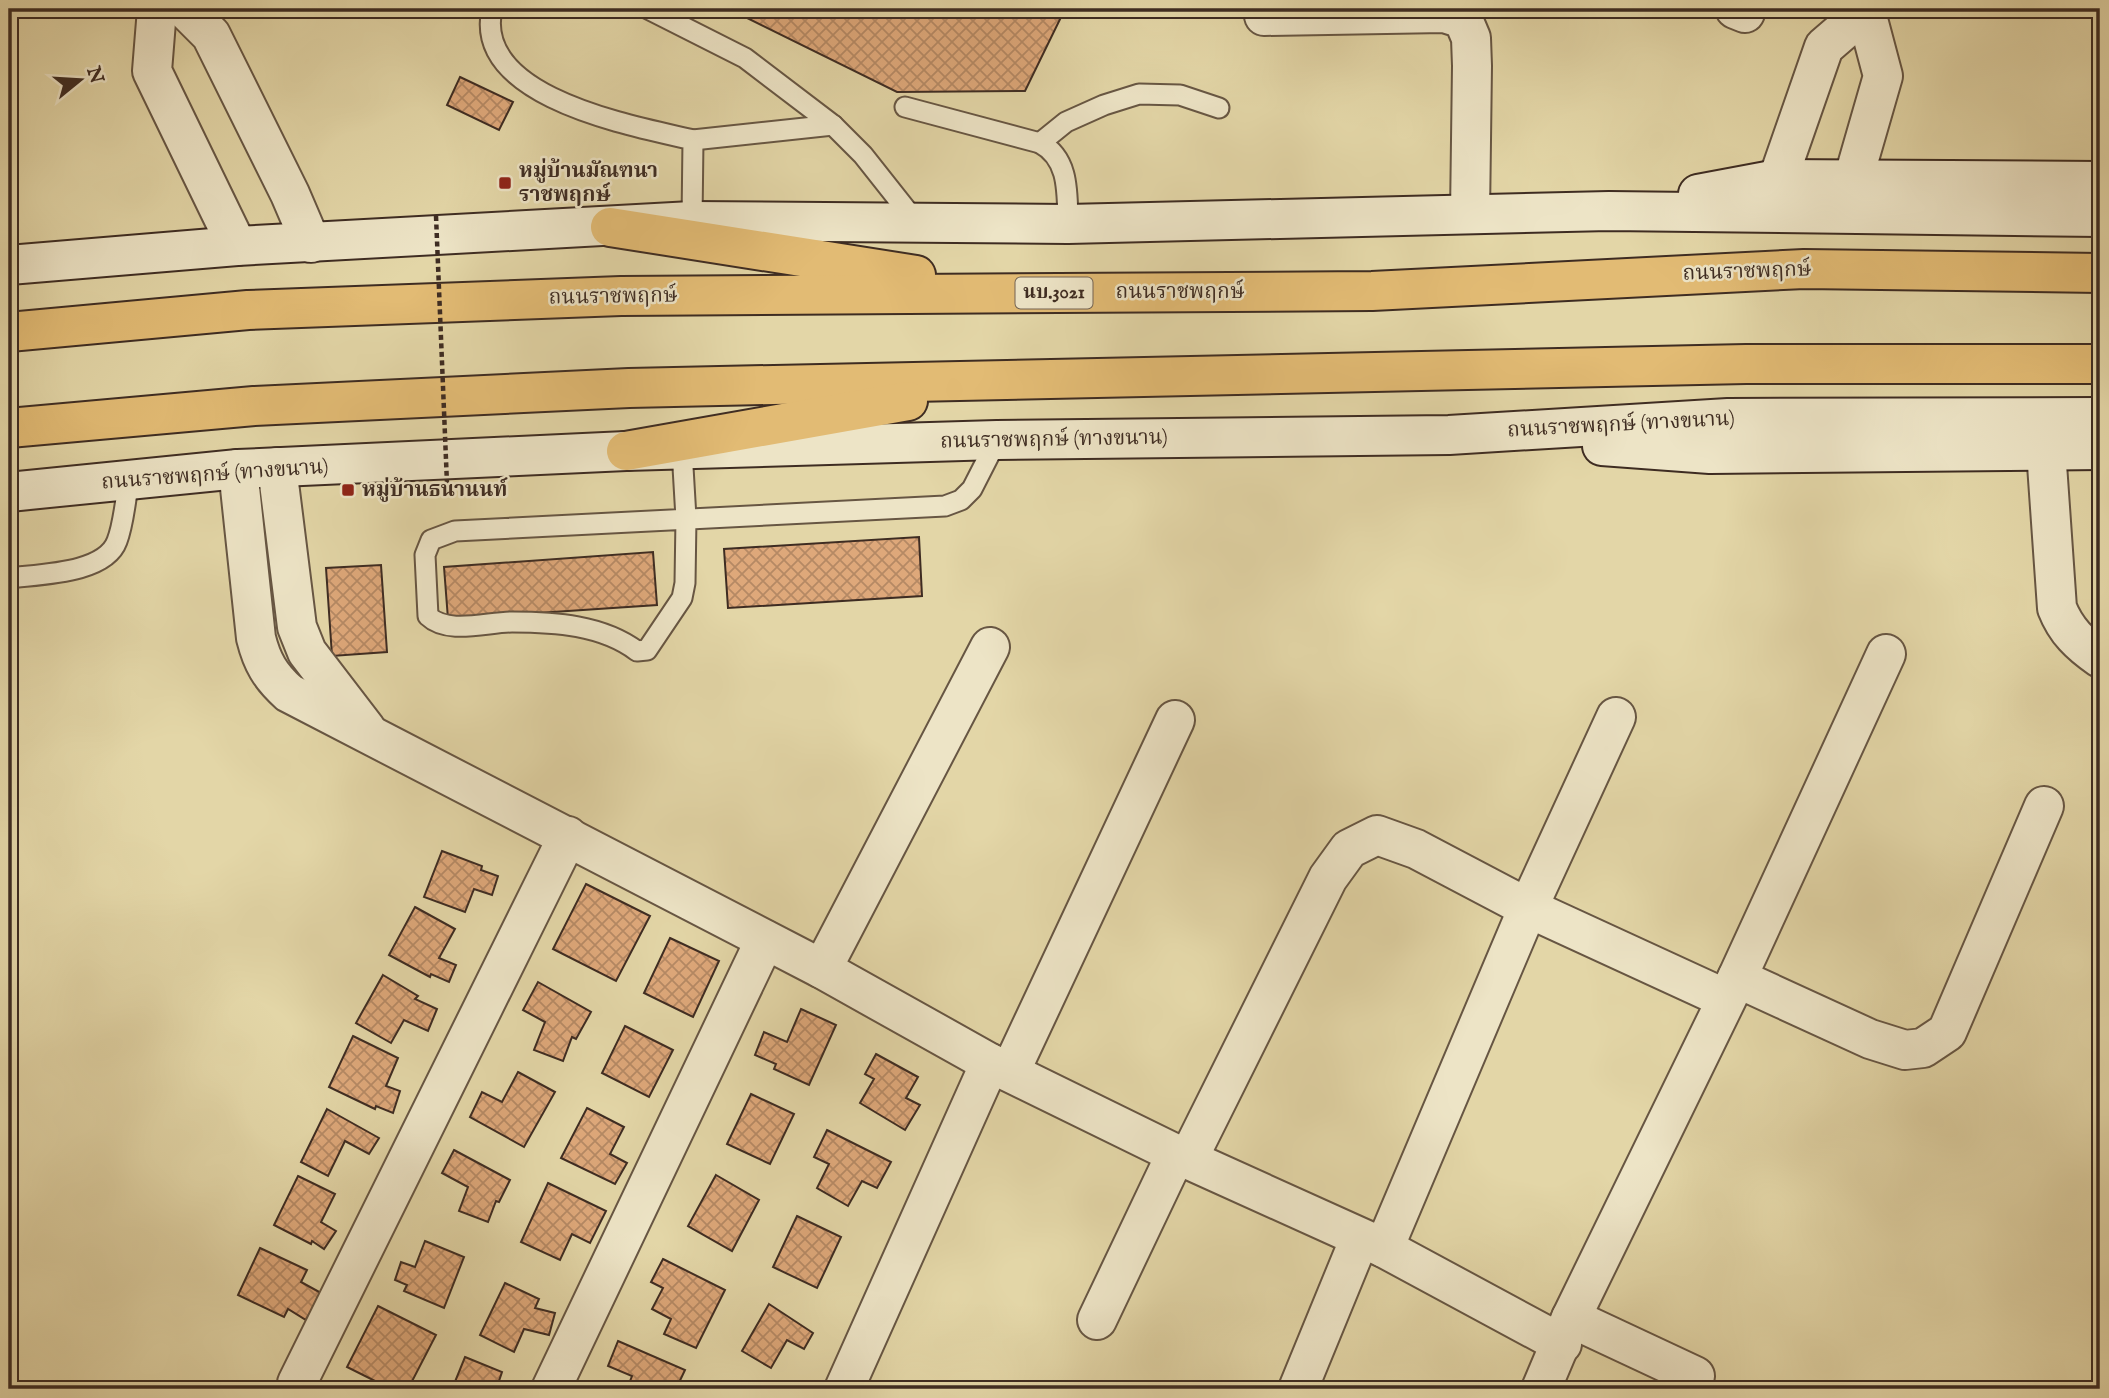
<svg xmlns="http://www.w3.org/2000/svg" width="2109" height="1398" font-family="'IM FELL English','Noto Serif Thai',serif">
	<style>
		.building { fill: url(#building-cross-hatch); stroke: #3e2c22; stroke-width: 2 }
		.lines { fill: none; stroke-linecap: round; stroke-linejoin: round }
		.lane-casing { stroke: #675643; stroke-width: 23 }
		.street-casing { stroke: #675643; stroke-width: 42 }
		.secondary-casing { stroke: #3e2c22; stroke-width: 42 }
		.primary-casing { stroke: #3e2c22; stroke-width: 42 }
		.lane { stroke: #ede4c6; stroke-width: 19 }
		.street { stroke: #ede4c6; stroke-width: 38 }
		.secondary { stroke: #ede4c6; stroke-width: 38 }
		.primary { stroke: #e2bb74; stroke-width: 38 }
		.path-bridge { stroke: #3e2c22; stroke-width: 4.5; stroke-dasharray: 5 3.5; stroke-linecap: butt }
		.poi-dot { fill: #8f2418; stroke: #ede4c6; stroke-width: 2.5 }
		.labels { text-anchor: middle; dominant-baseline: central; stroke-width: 5; stroke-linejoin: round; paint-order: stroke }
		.shield { fill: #ede4c6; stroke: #726353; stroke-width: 2 }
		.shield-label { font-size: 19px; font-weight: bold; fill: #3e2c22 }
		.poi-label { font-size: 21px; font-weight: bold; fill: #3e2c22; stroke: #ede4c6; text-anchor: start }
		.street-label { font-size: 21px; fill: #3e2c22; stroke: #ede4c6 }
	</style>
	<defs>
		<pattern id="building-cross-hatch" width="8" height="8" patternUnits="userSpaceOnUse" patternTransform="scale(1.75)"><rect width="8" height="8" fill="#dea87a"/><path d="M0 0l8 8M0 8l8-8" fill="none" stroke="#b58964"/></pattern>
	</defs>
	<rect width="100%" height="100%" fill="#e3d6a7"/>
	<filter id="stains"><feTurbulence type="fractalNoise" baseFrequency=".00286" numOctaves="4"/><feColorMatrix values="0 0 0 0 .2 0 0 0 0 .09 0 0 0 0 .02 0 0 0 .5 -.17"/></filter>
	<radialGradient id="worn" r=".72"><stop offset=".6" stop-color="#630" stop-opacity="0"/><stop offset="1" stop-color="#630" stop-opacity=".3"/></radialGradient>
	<!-- building -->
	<g class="building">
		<polygon points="729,9 1065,9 1025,91 897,92"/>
		<polygon points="460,77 513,102 499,130 447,105"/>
		<polygon points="919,537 922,596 728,608 724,549"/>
		<polygon points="653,552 657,605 448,619 444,567"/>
		<polygon points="381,565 387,652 332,656 326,568"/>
		<polygon points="442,851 482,866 481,870 498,876 492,895 474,889 465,912 424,897"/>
		<polygon points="586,884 650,916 616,981 553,949"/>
		<polygon points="415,907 455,929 439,958 456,965 449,982 431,974 430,977 389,955"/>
		<polygon points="670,938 719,961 693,1017 644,993"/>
		<polygon points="383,975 418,996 415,999 437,1009 428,1031 404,1020 391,1043 356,1023"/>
		<polygon points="538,982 591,1012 576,1039 572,1037 563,1061 534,1050 545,1022 523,1010"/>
		<polygon points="801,1009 836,1025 809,1085 774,1069 776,1064 755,1055 764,1032 787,1042"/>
		<polygon points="625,1026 673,1050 649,1097 602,1073"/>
		<polygon points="353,1036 398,1058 386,1086 400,1091 393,1113 376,1106 375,1109 329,1087"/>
		<polygon points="876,1054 918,1077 906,1098 920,1105 905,1130 860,1103 874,1079 865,1074"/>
		<polygon points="518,1072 555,1092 524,1147 470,1117 482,1092 502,1102"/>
		<polygon points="751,1094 794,1114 770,1164 727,1144"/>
		<polygon points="587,1108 624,1127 610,1154 627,1163 615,1184 561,1158"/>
		<polygon points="327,1109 379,1138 369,1154 345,1141 328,1176 301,1162"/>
		<polygon points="827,1130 891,1162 877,1188 862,1181 848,1206 817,1188 829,1164 814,1157"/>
		<polygon points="454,1150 510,1180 499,1202 496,1201 488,1222 459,1211 468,1187 442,1173"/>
		<polygon points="716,1175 759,1200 732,1251 688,1226"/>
		<polygon points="298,1176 335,1194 321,1222 336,1231 324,1249 312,1241 311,1244 274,1225"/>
		<polygon points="548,1183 606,1211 590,1243 572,1234 560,1260 521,1242"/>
		<polygon points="797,1216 841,1237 817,1288 773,1267"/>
		<polygon points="425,1241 464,1257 444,1308 404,1291 407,1285 395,1280 401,1262 415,1267"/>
		<polygon points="260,1248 307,1270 301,1282 321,1293 306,1320 288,1309 284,1317 238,1295"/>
		<polygon points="663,1259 725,1290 696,1348 664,1334 671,1319 652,1309 663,1288 651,1282"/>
		<polygon points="505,1283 539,1299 535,1308 555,1313 549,1335 524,1329 514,1352 480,1335"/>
		<polygon points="769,1304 813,1333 804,1349 787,1340 771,1368 742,1351"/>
		<polygon points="378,1306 436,1335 408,1389 391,1389 347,1367"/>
		<polygon points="618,1341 685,1370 676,1389 627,1389 632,1376 608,1366"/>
		<polygon points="465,1357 502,1372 499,1381 521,1389 452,1389"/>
	</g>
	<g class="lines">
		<!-- lane casing -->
		<g class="lane-casing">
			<g id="lane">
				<path d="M492,9C472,98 634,126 693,140L692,221"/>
				<polyline points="648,9 745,58 833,125 863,155 916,222"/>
				<path d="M905,107L1040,143C1070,159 1067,194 1068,224"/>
				<polyline points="693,140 833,125"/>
				<polyline points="1040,143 1066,122 1104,105 1139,94 1180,95 1219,108"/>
				<path d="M682,450L686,518L685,583L682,598L647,650L637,651C602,625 555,622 512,622C487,622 448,635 428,616L425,555L431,540L455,531L945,506L961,500L972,489L997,440"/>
				<path d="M9,578C39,574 105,574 117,541C124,523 125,500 129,482"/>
			</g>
		</g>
		<!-- street casing -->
		<g class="street-casing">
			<g id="street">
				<polyline points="157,9 152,71 237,246"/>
				<polyline points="185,9 211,35 290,194 311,243"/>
				<polyline points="1735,9 1745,13"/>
				<polyline points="1264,16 1444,13 1463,19 1471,38 1472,66 1470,214"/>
				<polyline points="1778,179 1824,47 1868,9"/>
				<polyline points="1853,180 1883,76 1866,12"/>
				<path d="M2046,450L2057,608C2066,631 2080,644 2100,658"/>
				<polyline points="277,467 297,627 307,652 366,729"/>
				<path d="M238,469L256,638C262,662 270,676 289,693L822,969L990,1063L1176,1154L1384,1248L1562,1344"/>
				<polyline points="822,969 990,647"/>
				<polyline points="1737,978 1870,1039 1905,1050 1923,1048 1947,1032 2044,806"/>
				<polyline points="1010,1072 1175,720"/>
				<polyline points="1188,1159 1328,878 1349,849 1377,835 1416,849 1528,908 1726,999"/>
				<polyline points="1384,1248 1528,908 1616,717"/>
				<polyline points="1571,1318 1695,1376"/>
				<polyline points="1097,1320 1176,1154"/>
				<polyline points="297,1383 568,836"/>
				<polyline points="551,1389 765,940"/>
				<polyline points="844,1389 990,1063"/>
				<polyline points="1298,1389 1360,1238"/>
				<polyline points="1541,1389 1571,1318 1737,978 1886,654"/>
			</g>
		</g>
		<!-- secondary casing -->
		<g class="secondary-casing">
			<g id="secondary">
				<polyline points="1698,194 1778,179 2100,181"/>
				<polyline points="9,265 237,246 692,221 1068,224 1609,211 2100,217"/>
				<polyline points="1602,446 1710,454 2100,450"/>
				<polyline points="9,492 238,469 626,451 997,440 1449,435 1728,418 2100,417"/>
			</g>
		</g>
		<!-- primary casing -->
		<g class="primary-casing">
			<g id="primary">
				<polyline points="610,227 916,275"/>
				<polyline points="9,332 248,310 621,296 1372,291 1804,269 2100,273"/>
				<polyline points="9,428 254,406 629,388 1746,364 2100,364"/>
				<polyline points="626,451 908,401"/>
			</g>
		</g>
		<!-- lane -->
		<use href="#lane" class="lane"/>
		<!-- street -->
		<use href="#street" class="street"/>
		<!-- secondary -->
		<use href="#secondary" class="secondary"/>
		<!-- primary -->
		<use href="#primary" class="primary"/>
		<!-- path-bridge -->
		<polyline class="path-bridge" points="436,216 447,484"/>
	</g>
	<!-- markers -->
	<g class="poi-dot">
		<rect x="498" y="176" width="14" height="14" rx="3.5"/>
		<rect x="341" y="483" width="14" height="14" rx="3.5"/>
	</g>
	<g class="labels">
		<!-- shield labels -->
		<rect class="shield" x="1015.5" y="277.5" width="77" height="31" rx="5"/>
		<g class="shield-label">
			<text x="1054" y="293">นบ.3021</text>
		</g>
		<!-- poi labels -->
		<g class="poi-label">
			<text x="519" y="171">หมู่บ้านมัณฑนา<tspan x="519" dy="24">ราชพฤกษ์</tspan></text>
			<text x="362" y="490">หมู่บ้านธนานนท์</text>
		</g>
		<!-- street labels -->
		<g class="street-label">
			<text transform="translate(1747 272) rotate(-2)">ถนนราชพฤกษ์</text>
			<text x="1180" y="292">ถนนราชพฤกษ์</text>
			<text transform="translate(613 297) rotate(-1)">ถนนราชพฤกษ์</text>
			<text transform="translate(1621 425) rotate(-3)">ถนนราชพฤกษ์ (ทางขนาน)</text>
			<text transform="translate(1054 440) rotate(-1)">ถนนราชพฤกษ์ (ทางขนาน)</text>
			<text transform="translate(215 475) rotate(-4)">ถนนราชพฤกษ์ (ทางขนาน)</text>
		</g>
	</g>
	<!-- margin -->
	<rect width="2109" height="1398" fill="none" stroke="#e3d6a7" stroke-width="35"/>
	<rect x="10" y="10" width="2088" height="1377" fill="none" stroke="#3e2c22" stroke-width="3.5"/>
	<rect x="18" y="18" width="2074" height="1363" fill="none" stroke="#3e2c22" stroke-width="2"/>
	<!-- north arrow -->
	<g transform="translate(80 80) rotate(72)" stroke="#ede4c6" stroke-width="5" paint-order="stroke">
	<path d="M0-5L12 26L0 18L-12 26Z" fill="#3e2c22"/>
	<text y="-10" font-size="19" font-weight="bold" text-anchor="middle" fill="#3e2c22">N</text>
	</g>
	<rect width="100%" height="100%" filter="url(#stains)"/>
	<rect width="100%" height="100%" fill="url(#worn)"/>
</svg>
